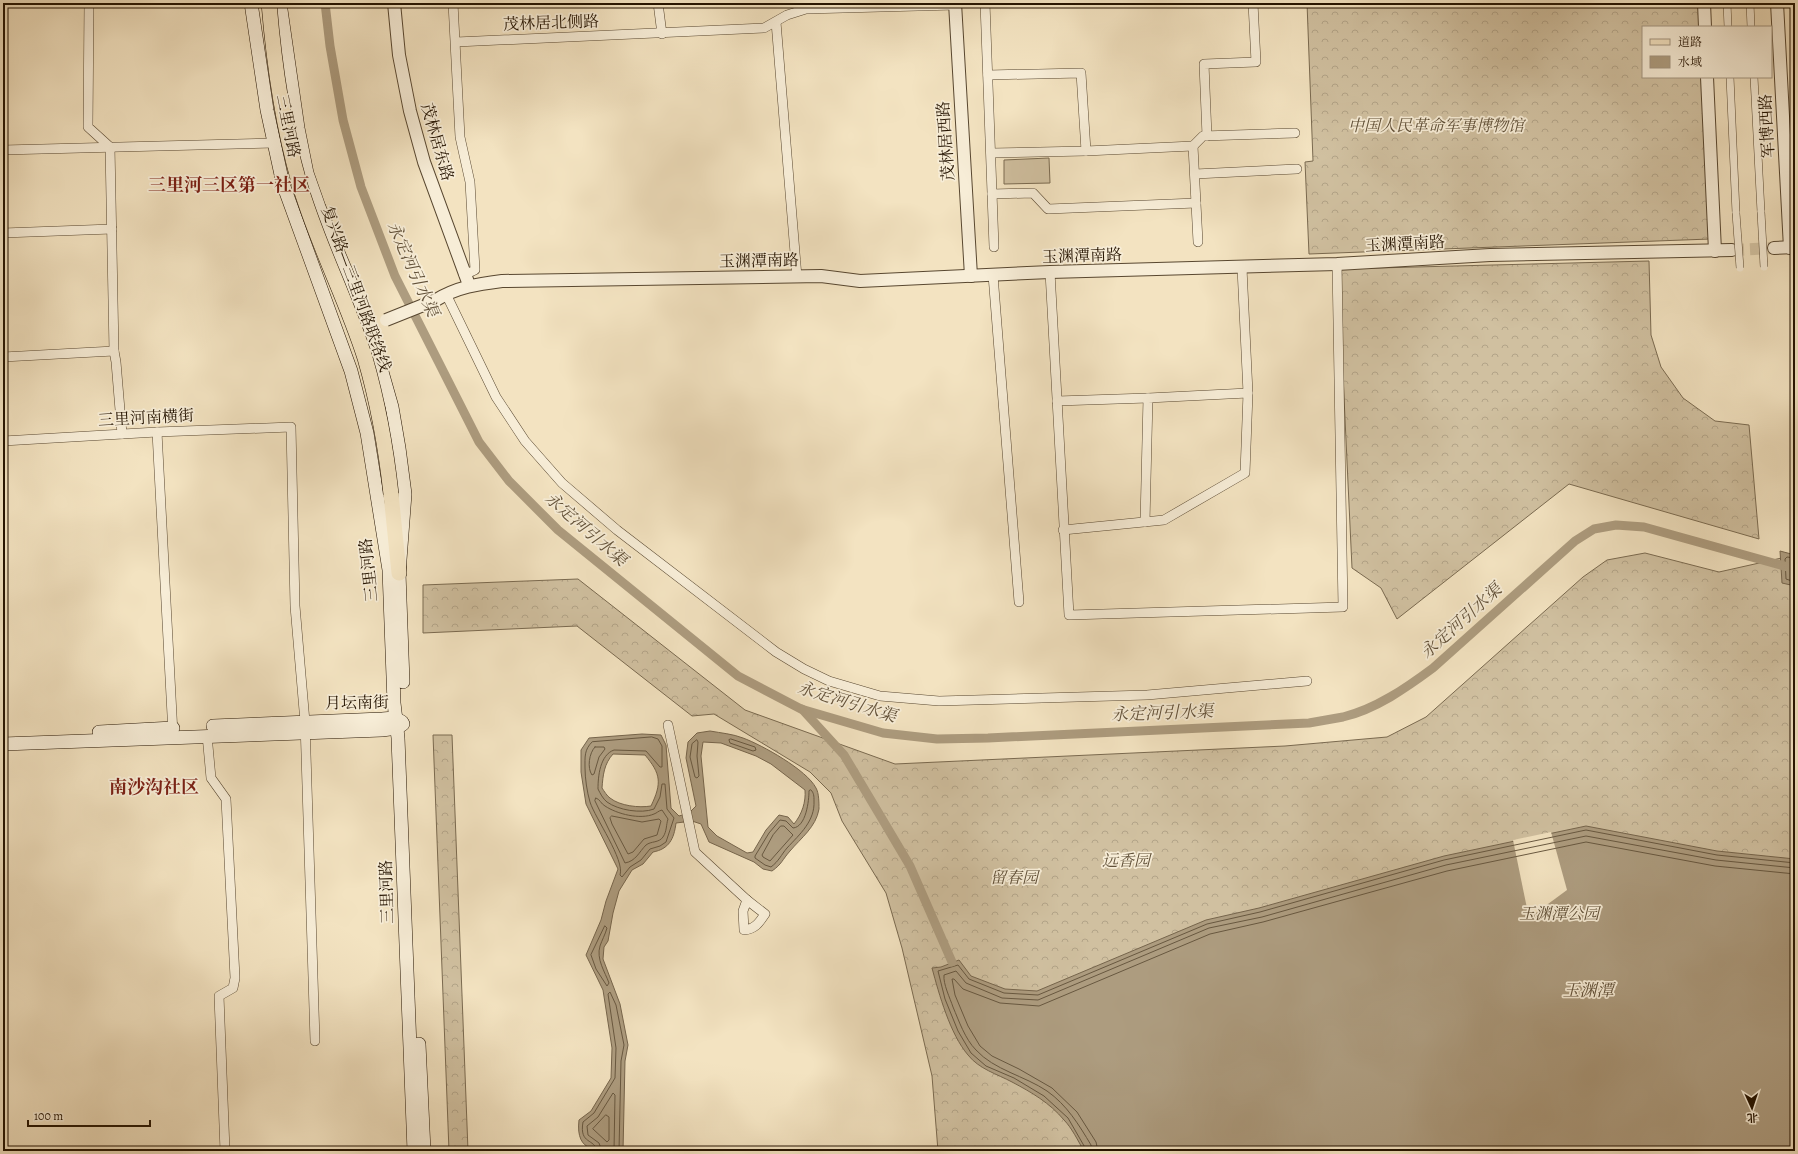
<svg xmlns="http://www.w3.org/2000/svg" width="1798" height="1154" font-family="Alegreya,'Noto Serif SC',serif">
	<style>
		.forest { fill: url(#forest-crowns); stroke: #7a6a50 }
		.pitch { fill: #d0c0a0; stroke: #7a6a50 }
		.water { fill: #ad9c7f; stroke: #76654c; fill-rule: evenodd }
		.pier { fill: #f3e3c1 }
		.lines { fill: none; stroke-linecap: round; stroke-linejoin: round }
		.shore { stroke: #685840; stroke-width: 1 }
		.canal { stroke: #ad9c7f; stroke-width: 9 }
		.tertiary-tunnel { stroke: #d4c4a4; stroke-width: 12; stroke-dasharray: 12 6; stroke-linecap: butt }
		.pedestrian-casing { stroke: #584730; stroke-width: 8 }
		.minor-casing { stroke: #584730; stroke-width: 10 }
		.tertiary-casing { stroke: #584730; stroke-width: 14 }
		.secondary-casing { stroke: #241300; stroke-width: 14 }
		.primary-casing { stroke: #241300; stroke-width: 16 }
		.pedestrian { stroke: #f7edd7; stroke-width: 7 }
		.minor { stroke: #f7edd7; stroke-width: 9 }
		.tertiary { stroke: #f7edd7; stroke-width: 12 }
		.secondary { stroke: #f7edd7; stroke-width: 13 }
		.primary { stroke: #f3e3c1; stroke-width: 15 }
		.pedestrian-bridge-casing { stroke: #584730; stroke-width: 8; stroke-linecap: butt }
		.tertiary-bridge-casing { stroke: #584730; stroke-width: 14; stroke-linecap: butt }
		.primary-bridge-casing { stroke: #241300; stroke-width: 16; stroke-linecap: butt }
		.pedestrian-bridge { stroke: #f7edd7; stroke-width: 7 }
		.tertiary-bridge { stroke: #f7edd7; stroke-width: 12 }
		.primary-bridge { stroke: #f3e3c1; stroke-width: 15 }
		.labels { text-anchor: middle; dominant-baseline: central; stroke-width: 3.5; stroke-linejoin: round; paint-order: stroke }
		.street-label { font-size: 16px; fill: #241300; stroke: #f7edd7 }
		.park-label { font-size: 16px; font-style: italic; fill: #605038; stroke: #f7edd7 }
		.water-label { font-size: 17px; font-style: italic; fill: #625139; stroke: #f7edd7 }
		.quarter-label { font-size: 18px; font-weight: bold; fill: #7a1f14; stroke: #f7edd7 }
	</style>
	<defs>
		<pattern id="forest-crowns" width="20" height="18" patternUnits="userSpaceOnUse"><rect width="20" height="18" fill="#d0c0a0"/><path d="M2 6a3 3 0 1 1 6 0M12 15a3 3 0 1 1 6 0" fill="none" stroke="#b2a488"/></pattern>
	</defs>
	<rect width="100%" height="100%" fill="#f3e3c1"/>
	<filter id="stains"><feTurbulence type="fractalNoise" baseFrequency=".005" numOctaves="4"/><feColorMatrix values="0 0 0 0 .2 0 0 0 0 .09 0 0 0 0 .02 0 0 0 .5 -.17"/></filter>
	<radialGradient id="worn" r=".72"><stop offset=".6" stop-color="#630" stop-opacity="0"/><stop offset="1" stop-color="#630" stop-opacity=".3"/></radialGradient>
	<!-- forest -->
	<g class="forest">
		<polygon points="1307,3 1701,3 1702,27 1643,27 1643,77 1704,77 1710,239 1309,254 1305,162 1313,161"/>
		<polygon points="1649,261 1651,335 1661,367 1683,398 1715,421 1749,425 1759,539 1569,484 1397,619 1381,588 1352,568 1338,269"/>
		<polygon points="1645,553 1719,572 1795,555 1795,1151 938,1151 932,1076 902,948 886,893 842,821 831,793 810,772 714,714 692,716 577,626 423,633 423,585 578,579 745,710 895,764 1285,746 1387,737 1426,717 1583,577 1607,560"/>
		<polygon points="433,735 452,735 468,1151 449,1151"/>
	</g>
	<!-- pitch -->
	<polygon class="pitch" points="1049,158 1050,183 1004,184 1004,160"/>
	<!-- water -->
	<g class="water">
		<polygon points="1780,551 1795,555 1795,586 1782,583"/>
		<path d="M710,731C721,733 733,734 743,738C762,745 807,770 816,788C819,793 819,803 819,809C816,827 801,838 790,851C782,860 782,864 772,871L763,869L754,862L709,842L701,824L692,821L676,823C674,839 669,849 653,852L643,864L632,870L619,891L613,913L608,941L604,947L603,959L620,1004L628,1045L625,1061L623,1151C599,1151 575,1154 579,1120L591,1111L611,1078L612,1048L603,990L586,955L601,920L606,901L618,869L586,804L581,772V750L589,738L642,734L661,735L666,745L671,808L679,816L689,813L696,806L686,758L688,742L697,733ZM703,742L721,743L756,756L771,764L805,790C806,802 802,814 794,824L788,817L779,815L766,830L753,852L747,853L717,836L708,827L701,756ZM613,754L645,755C661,774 662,783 651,806C639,808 620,806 610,798C607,796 604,791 602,788C603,775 604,764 613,754Z"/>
		<path d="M1586,826L1717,851L1795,859V1151H1084C1078,1141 1072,1128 1064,1120C1050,1103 1031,1092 1012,1082C997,1074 979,1069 968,1055C950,1034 939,994 932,968L941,967L959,960L971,976L1005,989L1037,991L1206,920L1259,908L1444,856Z"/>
	</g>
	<!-- pier -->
	<polygon class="pier" points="1551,832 1567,890 1529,918 1513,840"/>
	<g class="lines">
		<!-- shore -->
		<g class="shore">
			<polyline points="1795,558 1787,557 1785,559 1786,579 1795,582"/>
			<path d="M652,737L658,739L662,746V767H660L646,751L614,750C600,755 598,776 598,789C600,793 603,799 607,802C618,810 641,814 654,809L660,797L662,784H665L667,809L674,818L666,842L660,846L650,849L641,860L630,867L622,877L620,875C625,860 595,818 590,802C587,792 585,778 585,768C585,757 584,750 592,742Z"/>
			<polygon points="731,739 755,747 756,750 753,751 730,743 729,740"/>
			<polygon points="697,740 698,742 697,756 699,776 697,778 695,777 690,757 692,744"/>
			<path d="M595,747H604L605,749L599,757L594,774L592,775C587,768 589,753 595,747Z"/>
			<path d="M811,790C814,793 814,796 814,801C815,821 800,834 787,848C781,855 779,861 771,867L765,865L755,858V856L769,833L780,820L786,821L793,828C806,827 809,801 809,791Z"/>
			<path d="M596,798C600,799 601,804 605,806C617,814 640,820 654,814C657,813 658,811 662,810L668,819C666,825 667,831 663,837C659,843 651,841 646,845C639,852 636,861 625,863L595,801Z"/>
			<polygon points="612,816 642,822 659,819 661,821 657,835 644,839 633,852 628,854 612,824 610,818"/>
			<polygon points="781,826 784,826 793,835 770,861 763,857 762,855 773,835"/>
			<path d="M605,926L607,928C605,935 602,940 600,946C596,959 605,972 609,983L607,986L596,969L591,955Z"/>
			<polygon points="606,1115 609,1117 609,1140 607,1142 593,1129"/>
			<path d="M597,1151C595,1138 579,1145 583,1122L594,1113L615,1078L616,1048L608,994L610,992L616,1005L624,1045L621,1061L619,1151"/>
			<polyline points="602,1151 599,1143 588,1135 587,1126 598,1117 613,1093 615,1095 614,1151"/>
			<polyline points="1087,1151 1068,1118 1044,1096 1014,1078 986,1066 971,1053 958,1031 945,999 938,971 958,965 969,979 1004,993 1038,995 1207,924 1260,912 1444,860 1586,830 1717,855 1795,863"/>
			<path d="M1092,1151L1091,1145C1079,1125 1067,1105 1047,1091C1025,1076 994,1070 976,1050C965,1039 959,1021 953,1007C950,998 943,984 944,975L956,971L966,983L1002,998L1038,1000L1209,928L1262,917L1446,865L1586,836L1716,860L1795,868"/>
			<polyline points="1098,1151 1096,1142 1077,1112 1052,1088 1019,1069 992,1056 980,1046 968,1026 955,995 952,979 954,979 963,989 1000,1003 1039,1006 1210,934 1263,922 1447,871 1586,842 1715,866 1795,874"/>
		</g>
		<!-- canal -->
		<g class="canal">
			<path d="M325,3L330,46L343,120L361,187L395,276L479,442L509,481L558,530L738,676L801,709L883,733L937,739L988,738L1309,723C1320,721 1332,719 1343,717C1376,709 1406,688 1433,668L1575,541L1594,529L1616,525L1644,527L1795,569"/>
			<polyline points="802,709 844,755 878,812 910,866 952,962"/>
		</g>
		<!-- tertiary-tunnel -->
		<polyline class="tertiary-tunnel" points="1732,250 1774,248"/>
		<!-- pedestrian casing -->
		<g class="pedestrian-casing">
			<g id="pedestrian">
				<polyline points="1727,3 1728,27"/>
				<polyline points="1750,3 1751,27"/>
				<polyline points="1730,77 1736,213"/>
				<polyline points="1754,77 1761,212"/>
			</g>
		</g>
		<!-- minor casing -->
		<g class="minor-casing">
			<g id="minor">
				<polyline points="89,3 88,127 110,147 114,351 116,362 122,434"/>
				<polyline points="453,3 460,137 470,182 475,270 464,275"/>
				<polyline points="658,3 662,34"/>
				<polyline points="985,3 994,247"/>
				<polyline points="776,22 797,277"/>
				<polyline points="456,42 764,28 787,15 806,9 955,5"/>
				<polyline points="988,75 1081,73 1086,151"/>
				<polyline points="1207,136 1204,64 1256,62 1253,3"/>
				<polyline points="1193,146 1203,136 1295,133"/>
				<polyline points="3,150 273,143"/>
				<polyline points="991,153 1086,151 1193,146 1198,242"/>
				<polyline points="1195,174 1297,169"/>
				<polyline points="992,194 1033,193 1048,209 1196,203"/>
				<polyline points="3,233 112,229"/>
				<polyline points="1050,272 1069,615 1343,607 1337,264"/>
				<polyline points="993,275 1019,602"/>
				<polyline points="446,294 496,397 525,441 562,483 617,530 776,652 804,669 829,681 880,696 939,701 1147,695 1307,681"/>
				<polyline points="3,357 114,351"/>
				<polyline points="1057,401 1148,398"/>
				<polyline points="157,432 173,734"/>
				<polyline points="3,441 157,432 291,427 295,606 305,722 315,1041"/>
				<polyline points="1145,522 1148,398 1248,393"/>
				<polyline points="1063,530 1164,520 1245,473 1248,393 1242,268"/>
				<polyline points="668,725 695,852 747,900"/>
				<polyline points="207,735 211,778 226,799 235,978 233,988 219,996 225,1151"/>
				<path d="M747,900L765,914C759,923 755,929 744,930L743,911Z"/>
			</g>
		</g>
		<!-- tertiary casing -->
		<g class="tertiary-casing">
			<g id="tertiary">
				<polyline points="394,3 399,55 410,111 424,162 469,285"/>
				<polyline points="955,3 971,276"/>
				<polyline points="1704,3 1705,27"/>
				<polyline points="1777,3 1790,248"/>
				<polyline points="1707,77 1715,251"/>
				<polyline points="1774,248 1795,247"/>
				<path d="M436,300C457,287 478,284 502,281L821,276L860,281L1050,272L1337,264L1490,255L1732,250"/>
			</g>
		</g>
		<!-- secondary casing -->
		<g class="secondary-casing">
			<g id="secondary">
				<polyline points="251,3 267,110 283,184 351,371 367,433 389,570 394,703 398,738 414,1151"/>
				<polyline points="280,3 298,128 307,173 319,207 369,326 392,407 399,448 405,494 399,573 403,682"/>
				<polyline points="213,726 382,719 395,718 402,722"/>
				<polyline points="99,732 173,728"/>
				<polyline points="3,744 382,730 397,728 403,724"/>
				<polyline points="419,1044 424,1151"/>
			</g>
		</g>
		<!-- primary casing -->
		<g class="primary-casing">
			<polyline id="primary" points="391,494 399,573"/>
		</g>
		<!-- pedestrian -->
		<use href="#pedestrian" class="pedestrian"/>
		<!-- minor -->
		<use href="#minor" class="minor"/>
		<!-- tertiary -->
		<use href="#tertiary" class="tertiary"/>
		<!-- secondary -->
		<use href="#secondary" class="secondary"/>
		<!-- primary -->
		<use href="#primary" class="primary"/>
		<!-- pedestrian-bridge casing -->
		<g class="pedestrian-bridge-casing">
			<g id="pedestrian-bridge">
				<polyline points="1761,212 1764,267"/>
				<polyline points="1736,213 1740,268"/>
			</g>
		</g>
		<!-- tertiary-bridge casing -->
		<g class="tertiary-bridge-casing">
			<polyline id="tertiary-bridge" points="386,320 436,300"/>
		</g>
		<!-- primary-bridge casing -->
		<g class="primary-bridge-casing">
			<path id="primary-bridge" d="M269,3C274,64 282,123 299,182C316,242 346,298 365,358C378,403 386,448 391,494"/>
		</g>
		<!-- pedestrian-bridge -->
		<use href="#pedestrian-bridge" class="pedestrian-bridge"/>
		<!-- tertiary-bridge -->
		<use href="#tertiary-bridge" class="tertiary-bridge"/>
		<!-- primary-bridge -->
		<use href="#primary-bridge" class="primary-bridge"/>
	</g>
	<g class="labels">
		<!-- street labels -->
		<g class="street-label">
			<text transform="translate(551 23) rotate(-2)">茂林居北侧路</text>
			<text transform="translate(288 126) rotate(79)">三里河路</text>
			<text transform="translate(1767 126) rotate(-93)">军博西路</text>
			<text transform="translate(946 141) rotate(-94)">茂林居西路</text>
			<text transform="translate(437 142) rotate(74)">茂林居东路</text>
			<text transform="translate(1405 244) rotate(-3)">玉渊潭南路</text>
			<text transform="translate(1082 256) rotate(-2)">玉渊潭南路</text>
			<text transform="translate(759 261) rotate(-1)">玉渊潭南路</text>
			<text transform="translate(356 289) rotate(70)">复兴路—三里河路联络线</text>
			<text transform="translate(146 418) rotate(-3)">三里河南横街</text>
			<text transform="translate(369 570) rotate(-96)">三里河路</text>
			<text transform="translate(357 703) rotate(-1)">月坛南街</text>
			<text transform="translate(387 892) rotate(-92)">三里河路</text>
		</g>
		<!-- park labels -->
		<g class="park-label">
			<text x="1436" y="126">中国人民革命军事博物馆</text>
			<text x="1126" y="861">远香园</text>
			<text x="1014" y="878">留春园</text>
			<text x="1559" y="914">玉渊潭公园</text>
		</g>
		<!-- water labels -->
		<g class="water-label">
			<text transform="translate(413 269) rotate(66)">永定河引水渠</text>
			<text transform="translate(586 529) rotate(41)">永定河引水渠</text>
			<text transform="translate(1461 621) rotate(-42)">永定河引水渠</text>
			<text transform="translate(847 702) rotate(17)">永定河引水渠</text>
			<text transform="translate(1162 713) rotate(-2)">永定河引水渠</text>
			<text x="1588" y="990">玉渊潭</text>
		</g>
		<!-- quarter labels -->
		<g class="quarter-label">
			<text x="229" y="185">三里河三区第一社区</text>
			<text x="154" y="787">南沙沟社区</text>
		</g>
	</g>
	<!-- margin -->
	<rect width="1798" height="1154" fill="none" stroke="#f3e3c1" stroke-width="16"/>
	<rect x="4" y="4" width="1790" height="1146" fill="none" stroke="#241300" stroke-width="2"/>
	<rect x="8" y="8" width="1782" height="1138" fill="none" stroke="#241300"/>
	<!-- legend -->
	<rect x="1642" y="26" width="130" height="52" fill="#f7edd7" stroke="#a39681"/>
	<rect x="1650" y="39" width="20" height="6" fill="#f3e3c1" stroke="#a39681"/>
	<text x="1678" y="46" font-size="12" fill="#241300">道路</text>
	<rect x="1650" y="56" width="20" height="12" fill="#ad9c7f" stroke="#a39681"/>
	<text x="1678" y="66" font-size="12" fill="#241300">水域</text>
	<!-- north arrow -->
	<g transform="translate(1752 1108) rotate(177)" stroke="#f7edd7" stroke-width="3" paint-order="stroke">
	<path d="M0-3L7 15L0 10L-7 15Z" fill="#241300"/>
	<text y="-6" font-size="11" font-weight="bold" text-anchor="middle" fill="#241300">北</text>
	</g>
	<!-- scale -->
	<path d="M28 1120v6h122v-6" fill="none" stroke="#241300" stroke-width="2"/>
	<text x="34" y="1120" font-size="12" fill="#241300" stroke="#f7edd7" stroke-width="3" paint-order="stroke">100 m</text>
	<rect width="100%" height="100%" filter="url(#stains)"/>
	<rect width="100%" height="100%" fill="url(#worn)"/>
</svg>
